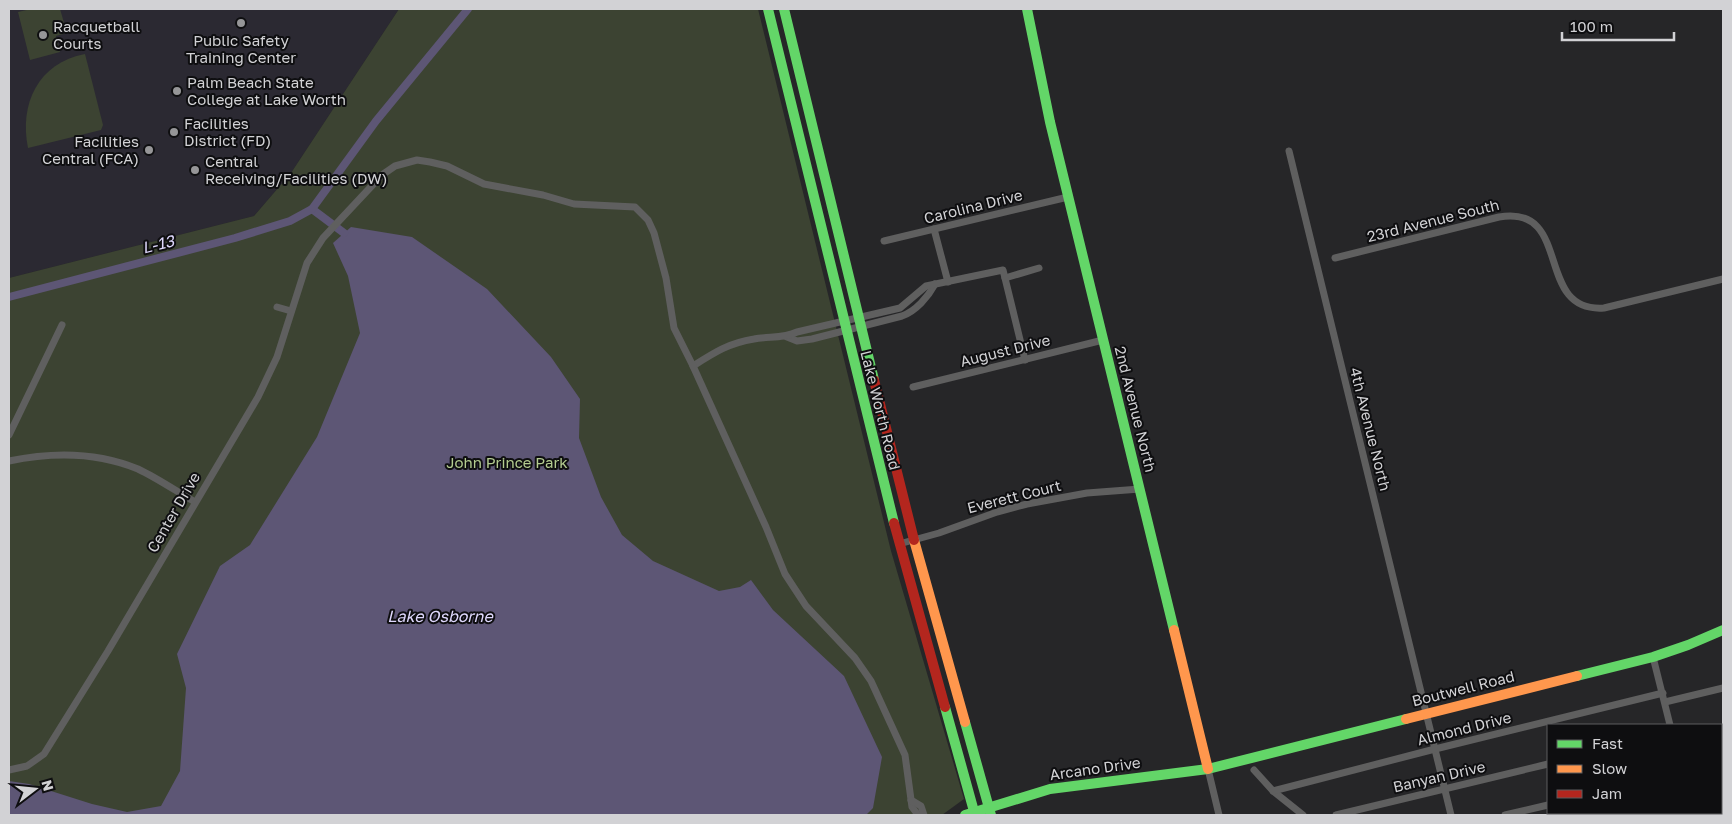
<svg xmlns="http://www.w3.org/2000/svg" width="1732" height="824" font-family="'Golos Text',sans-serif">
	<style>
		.built { fill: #2b2932 }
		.green { fill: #3c4332 }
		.water { fill: #5d5675 }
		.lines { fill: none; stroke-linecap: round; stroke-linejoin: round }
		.canal { stroke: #5d5675; stroke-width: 8 }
		.street { stroke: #5f5f5f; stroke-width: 7 }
		.fast { stroke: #63d668; stroke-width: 10 }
		.slow { stroke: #ff974d; stroke-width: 10 }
		.jam { stroke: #b3261e; stroke-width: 10 }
		.poi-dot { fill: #969698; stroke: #0e0e10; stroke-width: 2 }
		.labels { text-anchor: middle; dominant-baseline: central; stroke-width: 4; stroke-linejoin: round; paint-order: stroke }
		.poi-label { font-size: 15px; fill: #d2d2d5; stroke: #0e0e10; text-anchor: start }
		.street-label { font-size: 15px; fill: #d2d2d5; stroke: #0e0e10 }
		.park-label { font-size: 15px; fill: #b4cc90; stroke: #0e0e10 }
		.water-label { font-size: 16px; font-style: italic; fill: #dfd8fd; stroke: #0e0e10 }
	</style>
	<rect width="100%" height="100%" fill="#262628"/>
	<!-- built -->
	<polygon class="built" points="9,9 399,9 291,173 254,216 9,278"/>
	<!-- green -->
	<g class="green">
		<polygon points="31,9 60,9 67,33 56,36 60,52 30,60 18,12"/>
		<polygon points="399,9 758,9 891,551 964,799 942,815 9,815 9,278 254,216 291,173"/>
		<path d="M85,54L103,125L101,130L28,148C19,104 38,63 85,54Z"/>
	</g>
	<!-- water -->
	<polygon class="water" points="351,227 412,237 487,289 551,357 580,399 579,438 601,497 622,535 653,561 719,591 740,587 751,580 773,610 844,676 882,757 873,808 866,815 9,815 9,781 29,784 92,804 127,812 161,806 180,771 186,688 177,654 220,566 250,545 317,437 360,333 348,276 333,243"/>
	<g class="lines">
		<!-- canal -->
		<g class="canal">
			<polyline points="312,209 344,233"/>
			<polyline points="9,297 235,238 290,221 312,209 376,121 468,9"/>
		</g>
		<!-- street -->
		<g class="street">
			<polyline points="1289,151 1451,815"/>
			<polyline points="934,229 948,282"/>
			<polyline points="884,241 1068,197"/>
			<path d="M1335,258L1499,217C1574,204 1533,313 1604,308L1723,279"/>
			<polyline points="1005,278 1039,268"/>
			<polyline points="277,307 291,311"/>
			<path d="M787,337L797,341L812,339L902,316C916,311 928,297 935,284"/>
			<path d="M693,366C715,352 729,343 754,339C769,336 783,339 797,332L900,308L926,286L1003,270L1025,360"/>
			<polyline points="913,387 1103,340"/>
			<polyline points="9,435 62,325"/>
			<path d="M9,461C52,452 97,452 138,469C157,478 176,491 195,502"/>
			<polyline points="899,544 939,533 997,512 1027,504 1087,493 1140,489"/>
			<polyline points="1653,657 1670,725"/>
			<polyline points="1665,702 1723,688"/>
			<polyline points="1208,769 1219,815"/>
			<polyline points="9,770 27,766 44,754 108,651 258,397 277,357 307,263 323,238 382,175 395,166 417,160 430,162 447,166 484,184 543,195 574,204 635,207 648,220 654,233 666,278 674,328 693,366 766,527 785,574 806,606 855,658 871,681 905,755 912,807 918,815"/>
			<polyline points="1254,770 1273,791 1303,815"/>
			<polyline points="1273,791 1435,749 1663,693"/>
			<polyline points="911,800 921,806 924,815"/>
			<polyline points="1336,815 1548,764"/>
			<polyline points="1505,815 1548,805"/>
			<polyline points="1682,815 1691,813"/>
		</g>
		<!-- fast -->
		<g class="fast">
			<polyline points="768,9 894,523"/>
			<polyline points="784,9 874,380"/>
			<polyline points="1027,9 1050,122 1174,630"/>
			<polyline points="1577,676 1653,657 1688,645 1723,630"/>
			<polyline points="945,707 975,815"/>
			<polyline points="965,722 991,815"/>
			<polyline points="965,815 1050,789 1208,769 1406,719"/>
		</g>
		<!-- slow -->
		<g class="slow">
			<polyline points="914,540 965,722"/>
			<polyline points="1174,630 1208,769"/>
			<polyline points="1406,719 1577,676"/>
		</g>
		<!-- jam -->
		<g class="jam">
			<polyline points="874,380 914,540"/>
			<polyline points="894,523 945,707"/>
		</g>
	</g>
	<!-- markers -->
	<g class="poi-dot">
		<circle cx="241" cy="23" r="5"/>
		<circle cx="43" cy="35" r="5"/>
		<circle cx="177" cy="91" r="5"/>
		<circle cx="174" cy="132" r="5"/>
		<circle cx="149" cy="150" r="5"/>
		<circle cx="195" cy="170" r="5"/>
	</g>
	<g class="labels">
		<!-- poi labels -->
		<g class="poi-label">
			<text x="53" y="26">Racquetball<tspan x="53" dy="17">Courts</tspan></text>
			<text x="241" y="40" text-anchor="middle">Public Safety<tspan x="241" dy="17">Training Center</tspan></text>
			<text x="187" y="82">Palm Beach State<tspan x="187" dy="17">College at Lake Worth</tspan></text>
			<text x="184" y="123">Facilities<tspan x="184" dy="17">District (FD)</tspan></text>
			<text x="139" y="141" text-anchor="end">Facilities<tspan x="139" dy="17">Central (FCA)</tspan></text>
			<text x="205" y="161">Central<tspan x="205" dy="17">Receiving/Facilities (DW)</tspan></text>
		</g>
		<!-- street labels -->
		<g class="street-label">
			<text transform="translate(973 206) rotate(-14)">Carolina Drive</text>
			<text transform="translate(1433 220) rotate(-14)">23rd Avenue South</text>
			<text transform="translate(1005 350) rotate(-14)">August Drive</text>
			<text transform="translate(1136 409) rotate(76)">2nd Avenue North</text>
			<text transform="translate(881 410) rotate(76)">Lake Worth Road</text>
			<text transform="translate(1371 429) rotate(76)">4th Avenue North</text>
			<text transform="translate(1014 496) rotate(-14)">Everett Court</text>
			<text transform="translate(173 512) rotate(-60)">Center Drive</text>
			<text transform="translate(1463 688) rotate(-14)">Boutwell Road</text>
			<text transform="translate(1464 728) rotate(-14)">Almond Drive</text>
			<text transform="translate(1095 768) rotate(-8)">Arcano Drive</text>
			<text transform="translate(1439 776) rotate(-13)">Banyan Drive</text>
		</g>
		<!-- park labels -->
		<g class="park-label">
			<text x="507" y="462">John Prince Park</text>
		</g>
		<!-- water labels -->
		<g class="water-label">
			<text transform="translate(158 244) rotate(-14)">L-13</text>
			<text x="440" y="616">Lake Osborne</text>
		</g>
	</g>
	<!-- border -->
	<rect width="1732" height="824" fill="none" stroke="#d2d2d5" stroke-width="20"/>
	<!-- legend -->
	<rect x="1547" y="724" width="175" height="90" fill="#0e0e10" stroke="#5c5c5f"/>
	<rect x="1557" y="740" width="25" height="8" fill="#63d668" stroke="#5c5c5f"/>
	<text x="1592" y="749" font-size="15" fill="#d2d2d5">Fast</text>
	<rect x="1557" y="765" width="25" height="8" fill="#ff974d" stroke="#5c5c5f"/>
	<text x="1592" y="774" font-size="15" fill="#d2d2d5">Slow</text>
	<rect x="1557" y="790" width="25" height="8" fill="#b3261e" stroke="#5c5c5f"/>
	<text x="1592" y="799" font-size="15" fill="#d2d2d5">Jam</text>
	<!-- north arrow -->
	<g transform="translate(35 789) rotate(74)" stroke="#0e0e10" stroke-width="4" paint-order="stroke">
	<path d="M0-4L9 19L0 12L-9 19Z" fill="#d2d2d5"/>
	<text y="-8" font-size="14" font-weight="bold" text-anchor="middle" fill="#d2d2d5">N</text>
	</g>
	<!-- scale -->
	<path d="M1562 32v8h112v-8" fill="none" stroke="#d2d2d5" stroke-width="2.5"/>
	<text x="1570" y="32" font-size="15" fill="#d2d2d5" stroke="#0e0e10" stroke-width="4" paint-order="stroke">100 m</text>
</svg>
